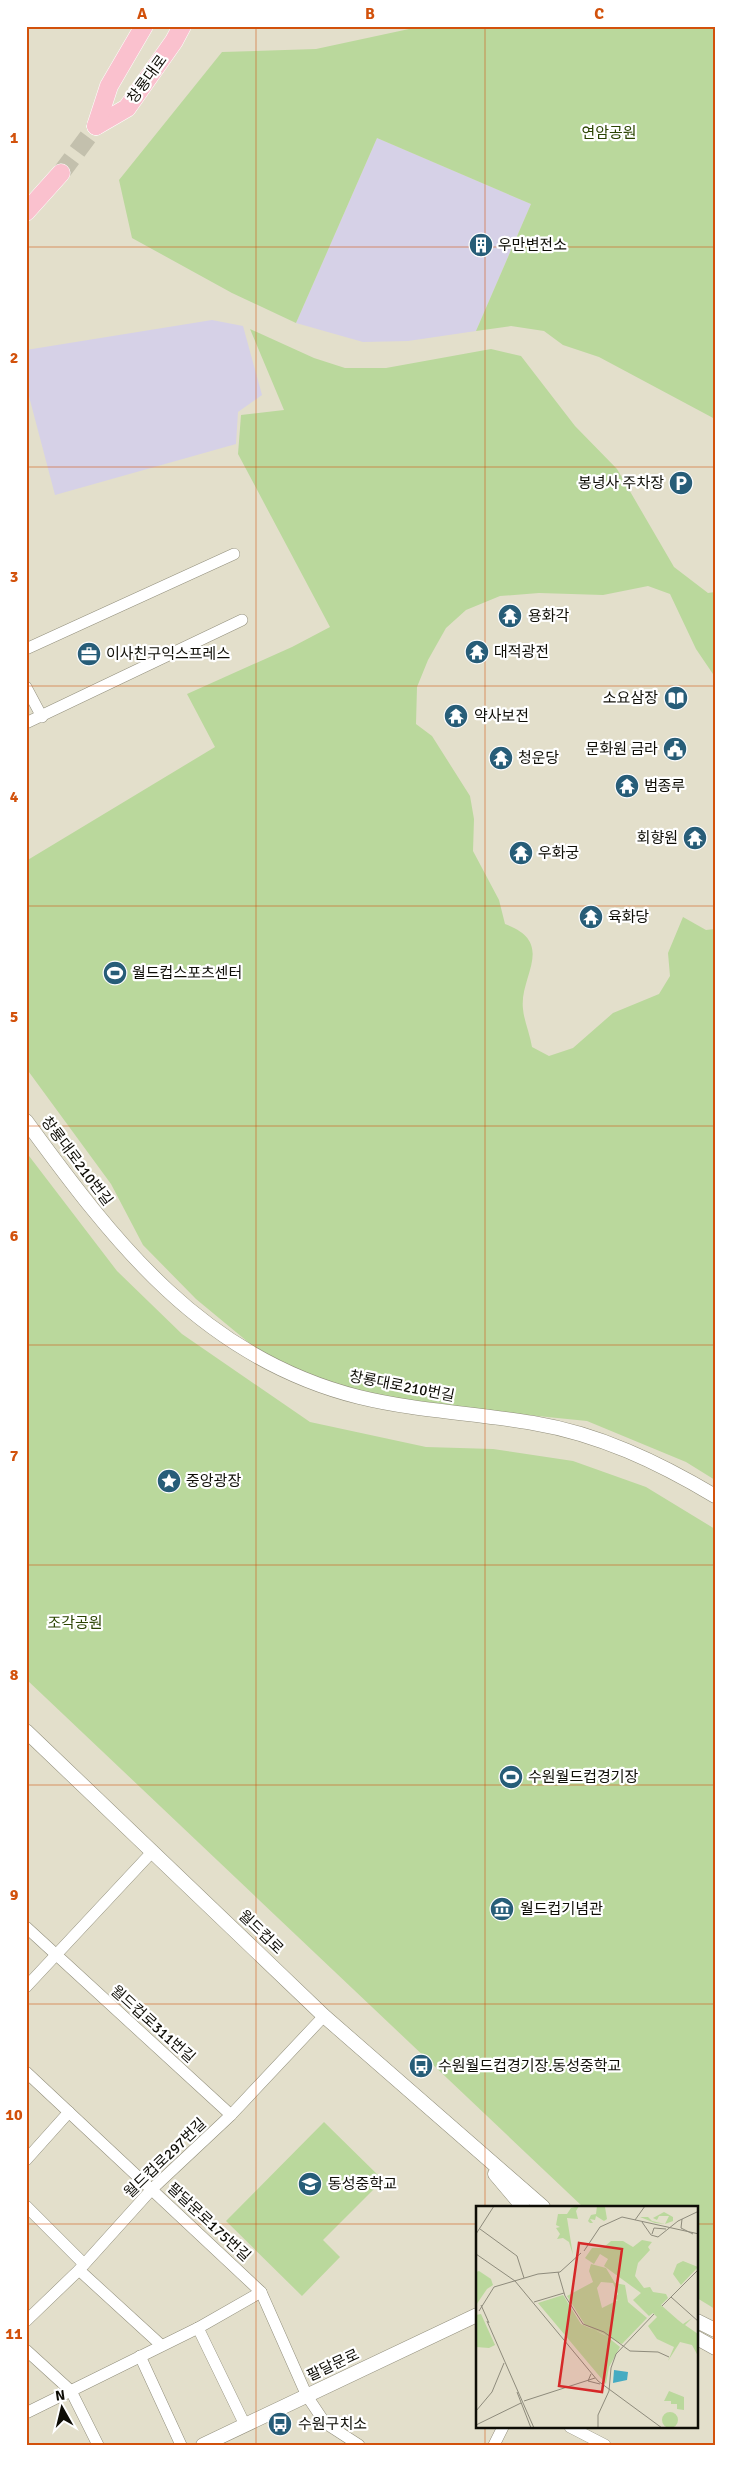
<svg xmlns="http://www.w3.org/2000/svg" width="741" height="2471" font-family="Signika,'Noto Sans KR',sans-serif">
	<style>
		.industrial { fill: #d6d1e7 }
		.green { fill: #bad89c }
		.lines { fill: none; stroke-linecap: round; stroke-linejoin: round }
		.primary-tunnel { stroke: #c3c0ad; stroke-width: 18; stroke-dasharray: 18 9; stroke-linecap: butt }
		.minor-casing { stroke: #928f7c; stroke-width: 12 }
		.tertiary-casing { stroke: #928f7c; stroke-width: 15 }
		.primary-casing { stroke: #fff; stroke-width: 19 }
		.minor { stroke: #fff; stroke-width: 11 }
		.tertiary { stroke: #fff; stroke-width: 14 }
		.primary { stroke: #fac1ce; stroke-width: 18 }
		.grid { fill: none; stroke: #d2510b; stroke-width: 1; stroke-opacity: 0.55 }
		.labels { text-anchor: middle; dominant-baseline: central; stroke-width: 4.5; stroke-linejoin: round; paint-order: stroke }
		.street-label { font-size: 15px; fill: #0e0d06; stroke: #fff }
		.park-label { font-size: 15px; fill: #2a4301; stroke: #fff }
		.poi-label { font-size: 15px; fill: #0e0d06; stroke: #fff; text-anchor: start }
		.inset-road { fill: none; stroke: #8e8b7c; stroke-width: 1 }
		.view { fill: #d62828; fill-opacity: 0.15; stroke: #d62828; stroke-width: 2.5 }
		.inset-edge { fill: none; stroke: #0e0d06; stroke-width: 2.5 }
		.neatline { fill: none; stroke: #d2510b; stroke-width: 2 }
		.grid-label { font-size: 16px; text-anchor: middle; font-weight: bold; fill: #d2510b }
	</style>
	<rect width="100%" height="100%" fill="#e3dfcb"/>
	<!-- industrial -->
	<g class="industrial">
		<polygon points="377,138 531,204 476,331 408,341 363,342 296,323"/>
		<polygon points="212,320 243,326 262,395 238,412 236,444 55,495 26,385 26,350"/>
	</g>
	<!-- green -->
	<g class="green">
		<polygon points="423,26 715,26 715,419 599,357 563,345 544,331 511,326 476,331 531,204 377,138 296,323 232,293 132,238 119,180 222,52 316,49"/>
		<path d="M250,329L314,358L345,368H386L491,349L521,356L575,426L617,469L674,567L708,593L715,592V677L696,649L670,594L648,586L603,595L539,593L500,596L466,610L446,628L428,660L417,687L416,724L432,736L470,796L474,819L473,851L499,900L505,924C557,943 519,976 523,1009C524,1021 530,1034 532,1047L549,1056L573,1048L613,1013L659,994L670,976L668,953L683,917L706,930L715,929V1480L686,1462L587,1421L408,1403L344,1388L292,1370L254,1347L196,1299L143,1245L111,1184L26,1068V861L215,747L187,694L292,647L330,627L238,454L241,415L284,410Z"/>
		<polygon points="26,1152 117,1271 182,1334 310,1422 426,1447 493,1449 573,1461 646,1487 715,1529 715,2309 697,2298 697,2207 583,2207 26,1679"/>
		<polygon points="324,2122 383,2180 323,2240 340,2257 302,2296 226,2221"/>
	</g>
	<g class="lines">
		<!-- primary-tunnel -->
		<polyline class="primary-tunnel" points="61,173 96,126"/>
		<!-- minor casing -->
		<g class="minor-casing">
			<g id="minor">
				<polyline points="26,649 234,554"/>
				<polyline points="26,687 42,717"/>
				<polyline points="26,723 242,620"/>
				<polyline points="26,1927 231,2115"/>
				<polyline points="26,1987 153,1851"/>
				<polyline points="26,2072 261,2292 307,2396 325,2423 359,2445"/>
				<polyline points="26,2160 69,2112"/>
				<polyline points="26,2206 84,2264"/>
				<polyline points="79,2270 161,2345"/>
				<polyline points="26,2321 79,2270 152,2189 231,2115 324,2016"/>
				<polyline points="198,2328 245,2425"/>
				<polyline points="26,2350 71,2391 98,2445"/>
				<polyline points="140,2356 181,2445"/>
				<polyline points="26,2413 198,2328 261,2292"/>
				<polyline points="570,2427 605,2445"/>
				<polyline points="494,2445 503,2427"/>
			</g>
		</g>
		<!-- tertiary casing -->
		<g class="tertiary-casing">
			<g id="tertiary">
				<path d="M26,1121C115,1243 203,1358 359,1397C416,1411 475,1413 533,1423C599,1434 658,1462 715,1496"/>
				<polyline points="26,1731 324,2016 543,2207"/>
				<polyline points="495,2174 523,2207"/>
				<polyline points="697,2321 715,2330"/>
				<polyline points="697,2338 715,2348"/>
				<polyline points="203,2445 477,2315"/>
			</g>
		</g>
		<!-- primary casing -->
		<g class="primary-casing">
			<g id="primary">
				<polyline points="96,126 127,108 174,41 182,26"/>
				<polyline points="96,126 109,86 144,26"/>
				<polyline points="26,212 61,173"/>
			</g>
		</g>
		<!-- minor -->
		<use href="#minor" class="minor"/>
		<!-- tertiary -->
		<use href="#tertiary" class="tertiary"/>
		<!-- primary -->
		<use href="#primary" class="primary"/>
	</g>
	<!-- grid -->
	<path class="grid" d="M256,26V2445M485,26V2207M26,247H715M26,467H715M26,686H715M26,906H715M26,1126H715M26,1345H715M26,1565H715M26,1785H715M26,2004H715M26,2224H477M697,2224H715M485,2427V2445"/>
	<!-- icons -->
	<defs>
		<g id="building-disc" transform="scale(1.25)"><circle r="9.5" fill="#275d78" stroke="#fff"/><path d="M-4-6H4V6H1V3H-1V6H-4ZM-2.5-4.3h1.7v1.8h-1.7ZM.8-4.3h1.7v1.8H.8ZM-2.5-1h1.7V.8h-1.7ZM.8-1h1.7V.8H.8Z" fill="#fff"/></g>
		<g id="parking-disc" transform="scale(1.25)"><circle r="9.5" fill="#275d78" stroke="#fff"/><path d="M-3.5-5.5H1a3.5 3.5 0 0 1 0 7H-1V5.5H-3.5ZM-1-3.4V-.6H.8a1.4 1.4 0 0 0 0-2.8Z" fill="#fff"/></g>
		<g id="temple-disc" transform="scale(1.25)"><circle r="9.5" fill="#275d78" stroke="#fff"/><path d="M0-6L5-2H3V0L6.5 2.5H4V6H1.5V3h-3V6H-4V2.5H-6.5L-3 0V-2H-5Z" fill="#fff"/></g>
		<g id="office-disc" transform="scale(1.25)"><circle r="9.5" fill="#275d78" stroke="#fff"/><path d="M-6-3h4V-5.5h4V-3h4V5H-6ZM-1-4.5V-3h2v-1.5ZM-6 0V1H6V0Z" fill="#fff"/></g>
		<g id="library-disc" transform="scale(1.25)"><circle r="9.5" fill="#275d78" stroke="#fff"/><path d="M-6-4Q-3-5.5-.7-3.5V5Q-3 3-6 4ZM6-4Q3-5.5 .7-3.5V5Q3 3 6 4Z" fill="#fff"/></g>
		<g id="civic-disc" transform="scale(1.25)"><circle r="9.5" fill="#275d78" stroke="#fff"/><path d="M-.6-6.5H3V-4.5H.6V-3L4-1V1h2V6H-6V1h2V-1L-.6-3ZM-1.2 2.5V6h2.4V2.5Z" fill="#fff"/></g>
		<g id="stadium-disc" transform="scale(1.25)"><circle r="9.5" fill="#275d78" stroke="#fff"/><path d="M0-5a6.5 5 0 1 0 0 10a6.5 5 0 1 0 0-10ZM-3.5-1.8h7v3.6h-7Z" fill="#fff"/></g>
		<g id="sight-disc" transform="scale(1.25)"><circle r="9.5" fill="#275d78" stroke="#fff"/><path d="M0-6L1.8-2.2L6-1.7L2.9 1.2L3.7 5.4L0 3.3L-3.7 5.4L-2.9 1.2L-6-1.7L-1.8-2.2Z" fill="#fff"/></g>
		<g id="museum-disc" transform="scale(1.25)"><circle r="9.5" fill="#275d78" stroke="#fff"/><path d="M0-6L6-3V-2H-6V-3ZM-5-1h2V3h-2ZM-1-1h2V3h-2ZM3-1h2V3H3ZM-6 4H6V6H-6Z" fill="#fff"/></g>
		<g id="bus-disc" transform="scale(1.25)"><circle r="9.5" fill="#275d78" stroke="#fff"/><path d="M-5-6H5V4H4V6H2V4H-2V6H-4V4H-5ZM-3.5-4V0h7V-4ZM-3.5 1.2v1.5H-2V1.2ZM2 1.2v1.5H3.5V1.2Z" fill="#fff"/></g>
		<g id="school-disc" transform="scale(1.25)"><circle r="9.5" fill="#275d78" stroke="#fff"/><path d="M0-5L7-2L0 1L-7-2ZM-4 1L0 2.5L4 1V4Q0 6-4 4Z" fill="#fff"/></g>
	</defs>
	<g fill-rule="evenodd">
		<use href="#building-disc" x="481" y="245"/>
		<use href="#parking-disc" x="681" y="483"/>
		<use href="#temple-disc" x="510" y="616"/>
		<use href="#temple-disc" x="477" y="652"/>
		<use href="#office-disc" x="89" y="654"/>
		<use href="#library-disc" x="676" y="698"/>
		<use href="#temple-disc" x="456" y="716"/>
		<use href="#civic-disc" x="675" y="749"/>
		<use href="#temple-disc" x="501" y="758"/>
		<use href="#temple-disc" x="627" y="786"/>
		<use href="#temple-disc" x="695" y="838"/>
		<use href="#temple-disc" x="521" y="853"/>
		<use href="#temple-disc" x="591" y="917"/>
		<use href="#stadium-disc" x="115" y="973"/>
		<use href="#sight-disc" x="169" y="1481"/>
		<use href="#stadium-disc" x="511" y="1777"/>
		<use href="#museum-disc" x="502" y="1909"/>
		<use href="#bus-disc" x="421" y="2066"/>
		<use href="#school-disc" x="310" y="2184"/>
		<use href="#bus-disc" x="280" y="2424"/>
	</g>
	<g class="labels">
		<!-- street labels -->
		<g class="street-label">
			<text transform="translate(147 79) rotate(-54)">창룡대로</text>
			<text transform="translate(77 1161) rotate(53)">창룡대로210번길</text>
			<text transform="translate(402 1386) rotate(11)">창룡대로210번길</text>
			<text transform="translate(261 1932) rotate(44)">월드컵로</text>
			<text transform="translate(153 2024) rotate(42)">월드컵로311번길</text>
			<text transform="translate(165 2158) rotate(-44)">월드컵로297번길</text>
			<text transform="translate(209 2222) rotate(43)">팔달문로175번길</text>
			<text transform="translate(333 2365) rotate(-25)">팔달문로</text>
		</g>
		<!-- park labels -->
		<g class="park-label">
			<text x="609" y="133">연암공원</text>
			<text x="75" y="1623">조각공원</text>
		</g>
		<!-- poi labels -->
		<g class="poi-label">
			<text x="498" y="245">우만변전소</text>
			<text x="664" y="483" text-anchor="end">봉녕사 주차장</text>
			<text x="528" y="616">용화각</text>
			<text x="494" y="652">대적광전</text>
			<text x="106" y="654">이사친구익스프레스</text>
			<text x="658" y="698" text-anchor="end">소요삼장</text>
			<text x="474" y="716">약사보전</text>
			<text x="658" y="749" text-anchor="end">문화원 금라</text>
			<text x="518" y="758">청운당</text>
			<text x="644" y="786">범종루</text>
			<text x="678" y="838" text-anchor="end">회향원</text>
			<text x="538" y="853">우화궁</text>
			<text x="608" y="917">육화당</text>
			<text x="132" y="973">월드컵스포츠센터</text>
			<text x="186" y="1481">중앙광장</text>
			<text x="528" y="1777">수원월드컵경기장</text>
			<text x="520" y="1909">월드컵기념관</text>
			<text x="438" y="2066">수원월드컵경기장.동성중학교</text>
			<text x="328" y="2184">동성중학교</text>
			<text x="298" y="2424">수원구치소</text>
		</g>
	</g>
	<!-- overview -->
	<g transform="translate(476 2206)">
		<rect width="222" height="222" fill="#e3dfcb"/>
		<path d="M103,0L100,5L102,13L91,12L97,49L93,36L87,32L81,33L84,28L80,22L84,21L80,19L82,8H91L95,2ZM121,0L129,1L131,13L128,15L120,10L119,14L114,13L117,17H114L112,15L115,9L120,8ZM188,6L197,11V15L189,18L179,17L164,11H172L176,15L189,18L193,10H183L181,14L177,12ZM166,34L176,36L172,41L174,44L162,57L159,70L168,82L174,81L177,86L190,88L192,92L185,99L202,114L207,118L216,112L209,119L222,128V150L216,139L204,136L192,155L198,141L181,133L172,120L181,111L177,107L173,110L157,94L165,87L128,60L132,53L124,48L118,58L109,52L116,42H127L135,35H147L157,41ZM207,55L222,61L205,79L197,68L201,58ZM115,58L130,62L139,77L149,79L152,96L171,112L146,138L109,119L91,90L117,76L113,65ZM125,76L137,77L142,88L138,93L142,94L126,102L121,82ZM3,65L15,73L17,79L11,83L0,99V66ZM87,89L105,118L128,128L144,141L133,161L130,178L62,97ZM5,108L19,139L13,142L0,141V109ZM193,185L208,191V204L201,203V198H195V195H188ZM186 214a8 8 0 1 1 16 0a8 8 0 1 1-16 0Z" fill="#bad89c" fill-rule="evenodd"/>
		<path d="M138,164L152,166L151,174L137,177Z" fill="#45abc2"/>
		<path class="inset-road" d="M206,13L205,22L217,28M159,14L169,0M166,16L175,29L182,31L202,15L223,5M4,23L41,50L48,72M0,28L18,0M176,28L178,22L190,23M108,45L124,21L146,11L223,28M0,48L39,75L122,175L186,222M82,66L89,90L107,118L128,126L154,145L182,146L193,151M195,91L223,116M58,96L88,87M5,99L13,117M186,100L223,63M3,105L18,81L62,68L84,66L105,47M11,115L58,222M115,168L112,175L124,178M133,185L135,162L140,148L178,108M41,186L55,222M48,195L119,172M0,205L16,186L28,157M0,219L45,197M122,222V209L133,185"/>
		<path class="view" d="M103,37L146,43L126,186L83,180Z"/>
		<rect width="222" height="222" class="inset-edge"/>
	</g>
	<!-- border -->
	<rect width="741" height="2471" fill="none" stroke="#ffffff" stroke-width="55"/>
	<!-- north arrow -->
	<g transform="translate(62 2408) rotate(352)" stroke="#ffffff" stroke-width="4" paint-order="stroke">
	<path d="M0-4L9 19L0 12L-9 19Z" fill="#0e0d06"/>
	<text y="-8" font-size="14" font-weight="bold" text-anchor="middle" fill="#0e0d06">N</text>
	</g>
	<rect x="28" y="28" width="686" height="2416" class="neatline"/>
	<g class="grid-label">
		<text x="142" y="19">A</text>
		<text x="370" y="19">B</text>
		<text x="599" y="19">C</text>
		<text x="14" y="143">1</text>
		<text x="14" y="363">2</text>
		<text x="14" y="582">3</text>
		<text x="14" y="802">4</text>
		<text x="14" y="1022">5</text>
		<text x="14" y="1241">6</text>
		<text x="14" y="1461">7</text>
		<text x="14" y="1680">8</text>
		<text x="14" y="1900">9</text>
		<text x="14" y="2120">10</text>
		<text x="14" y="2339">11</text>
	</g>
</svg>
